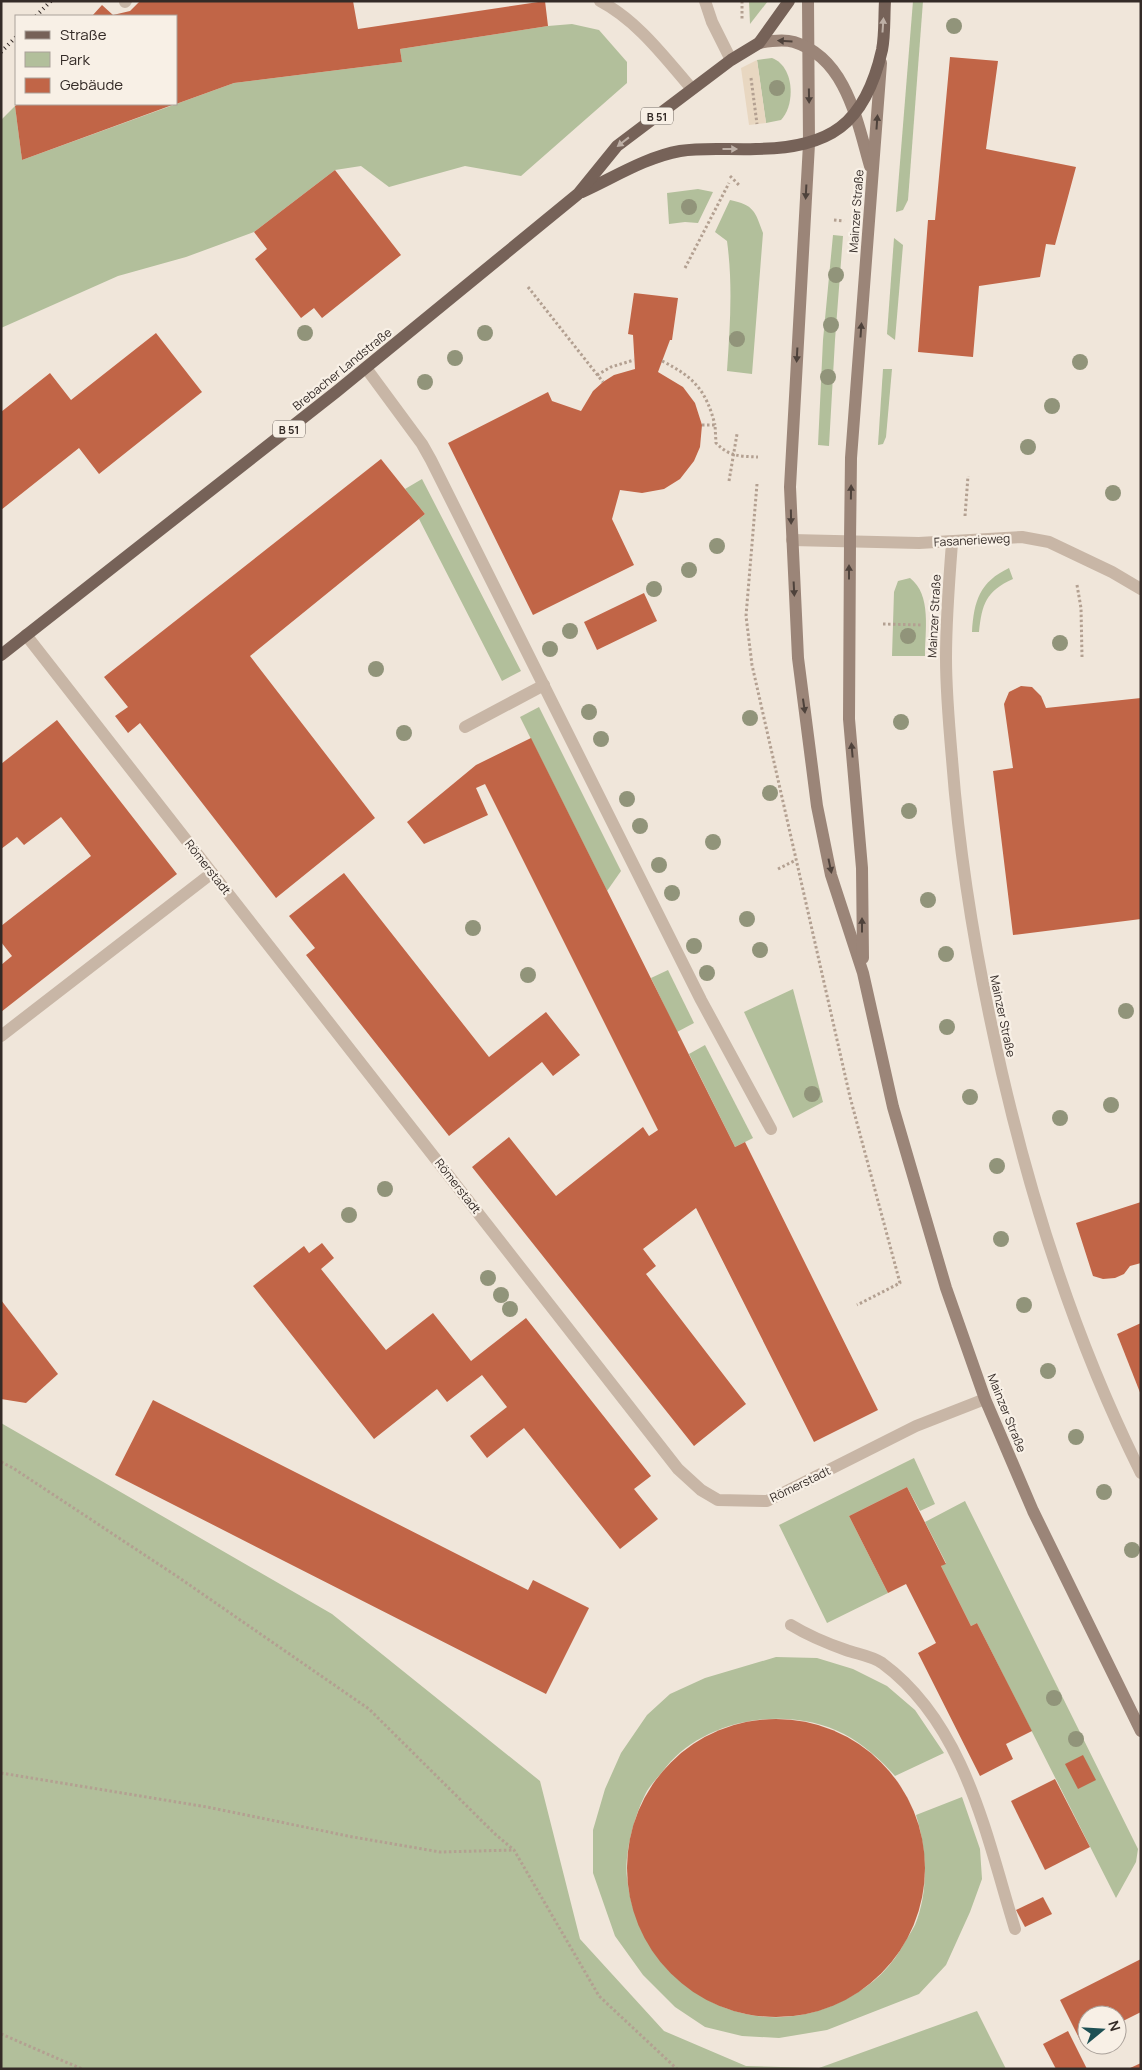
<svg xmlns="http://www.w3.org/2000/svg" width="1142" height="2070" font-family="Manrope,sans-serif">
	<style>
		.green { fill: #b2bf9b }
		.plaza { fill: #e8d7c1 }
		.building { fill: #c16547 }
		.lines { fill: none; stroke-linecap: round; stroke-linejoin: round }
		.path { stroke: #b3a091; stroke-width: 3; stroke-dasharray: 2.5 2.5; stroke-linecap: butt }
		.service { stroke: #c8b6a6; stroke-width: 12 }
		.minor { stroke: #c8b6a6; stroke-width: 12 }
		.secondary { stroke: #9b8578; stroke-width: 12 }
		.primary { stroke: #766258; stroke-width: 12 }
		.rail { stroke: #342b27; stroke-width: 4; stroke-dasharray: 1 4; stroke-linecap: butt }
		.tree { fill: #91947a }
		.oneway { fill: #beb0a6 }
		.oneway2 { fill: #4e423b }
		.labels { text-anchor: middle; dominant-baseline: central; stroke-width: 4.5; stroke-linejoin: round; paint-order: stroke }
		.shield { fill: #f8f0e6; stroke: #6f6660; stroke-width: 1 }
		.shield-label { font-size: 11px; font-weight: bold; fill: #342b27 }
		.street-label { font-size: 12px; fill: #342b27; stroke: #f8f0e6 }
	</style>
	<rect width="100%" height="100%" fill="#f0e6da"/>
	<!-- green -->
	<g class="green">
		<polygon points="749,1 768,1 750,24"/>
		<polygon points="913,1 923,1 908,200 903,210 896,212"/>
		<polygon points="572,24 599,30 627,62 627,83 521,176 465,166 389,187 361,166 335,170 254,232 186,257 118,276 1,328 1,120 15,106 22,160 234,83 402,62 400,49 548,26"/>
		<path d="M772,58C794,66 796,104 781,120L766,123L757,60Z"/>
		<polygon points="698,189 713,192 698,223 685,222 669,224 667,193"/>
		<path d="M730,200C754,205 755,211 763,233L752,374L727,371C730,327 733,285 727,241L715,232Z"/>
		<polygon points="833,235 843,236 835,340 829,446 818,445 823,340"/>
		<polygon points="894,238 903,245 895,340 887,334"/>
		<polygon points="883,369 892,369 886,437 883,444 878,445"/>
		<polygon points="422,479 521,671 502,681 419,519 425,514 405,489"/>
		<path d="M1009,568L1013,579C986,591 982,604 979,632H972C974,600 980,582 1009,568Z"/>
		<path d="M910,578C932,595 925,631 925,656H892L894,592L898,581Z"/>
		<polygon points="539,707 621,871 607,891 520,717"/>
		<polygon points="668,970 694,1023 677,1032 651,978"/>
		<polygon points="793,989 823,1102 793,1118 744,1012"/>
		<polygon points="705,1045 753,1138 735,1147 689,1054"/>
		<polygon points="1,1423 332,1614 540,1781 580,1939 664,2031 746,2066 819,2068 977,2011 1006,2069 1,2069"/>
		<polygon points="914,1458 935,1504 920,1511 907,1487 849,1516 888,1593 827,1623 779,1525"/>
		<polygon points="965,1501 1138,1849 1136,1862 1116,1898 977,1623 971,1626 941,1566 946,1563 925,1522"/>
		<path d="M776,1657L817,1658L853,1669L887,1686L915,1710L944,1753L895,1776C881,1760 863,1744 844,1734C789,1705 706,1718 666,1767C660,1775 652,1783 647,1791C635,1813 624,1853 627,1878C638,1980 742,2048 838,2003C864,1991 886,1974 901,1949C905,1941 911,1933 915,1925C929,1891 927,1850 916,1815L962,1797L980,1849L982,1879L970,1912L946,1965L919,1994L827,2030L779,2038L742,2036L705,2027L675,2007L643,1975L615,1936L593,1873V1830L605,1789L621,1753L647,1715L670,1694L705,1678Z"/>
	</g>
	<!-- plaza -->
	<polygon class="plaza" points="757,60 766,123 749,125 741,68"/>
	<!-- building -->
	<g class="building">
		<polygon points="140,1 353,1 358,29 545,1 548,26 400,49 402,62 234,83 176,104 176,16 92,16 102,5 113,15 130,11"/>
		<polygon points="950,57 998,61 986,149 1076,167 1055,245 1046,244 1040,277 979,286 973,357 918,352 928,220 935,220"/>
		<polygon points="18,104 175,104 22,160 15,106"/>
		<polygon points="335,170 401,255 322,318 314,308 301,318 255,259 267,249 254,232"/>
		<polygon points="634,293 678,298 672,340 670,340 658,372 683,387 695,403 702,425 700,447 694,461 680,479 664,489 642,493 620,490 612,519 634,565 533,615 448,443 548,392 552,401 581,411 593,391 603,382 614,375 635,369 633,335 628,334"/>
		<polygon points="156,333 202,392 99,474 79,448 1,510 1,412 50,373 71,400"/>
		<polygon points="381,459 425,514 250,656 375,818 276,898 140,723 128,733 115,716 128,707 104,677"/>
		<polygon points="644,593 657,621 597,650 584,622"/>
		<polygon points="1021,686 1032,687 1041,696 1046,708 1141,698 1141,919 1013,935 993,771 1013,768 1004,704 1009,692"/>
		<polygon points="57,720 177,874 1,1012 1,965 12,956 1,942 1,926 91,856 61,817 24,845 17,837 1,849 1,764"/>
		<polygon points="531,738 735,1147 745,1142 878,1410 814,1442 696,1208 643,1249 656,1266 646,1274 746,1404 694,1446 472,1167 509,1137 556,1196 643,1127 649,1136 658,1130 485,784 476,788 488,815 424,844 407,822 476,765"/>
		<polygon points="344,873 489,1057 546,1012 580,1055 553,1076 542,1062 449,1136 306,955 315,948 289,916"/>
		<polygon points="1141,1202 1141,1263 1130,1266 1124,1274 1115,1278 1103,1279 1093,1276 1076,1223"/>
		<polygon points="322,1243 334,1258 321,1269 386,1350 433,1313 471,1361 526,1318 651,1476 634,1489 658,1519 620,1549 524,1428 487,1458 470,1436 507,1407 482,1375 447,1402 437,1389 374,1439 253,1286 304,1246 309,1253"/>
		<polygon points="1,1300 58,1374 26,1403 1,1399"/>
		<polygon points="1141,1323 1141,1395 1117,1334"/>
		<polygon points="153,1400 528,1590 533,1580 589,1608 546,1694 115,1475"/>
		<polygon points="907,1487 946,1564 941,1566 971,1626 977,1623 1032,1731 1006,1744 1013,1759 980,1776 918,1653 936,1643 906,1584 888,1593 849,1516"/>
		<circle cx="776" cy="1868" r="149"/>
		<polygon points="1083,1755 1096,1780 1078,1789 1065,1764"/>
		<polygon points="1055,1779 1090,1847 1045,1870 1011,1801"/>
		<polygon points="1043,1897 1052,1914 1025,1927 1016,1910"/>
		<polygon points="1141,1959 1141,2012 1117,2024 1117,2015 1087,2015 1087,2039 1081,2042 1060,2000"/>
		<polygon points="1068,2031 1087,2069 1056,2069 1043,2044"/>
		<polygon points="1141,2063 1141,2069 1128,2069"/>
	</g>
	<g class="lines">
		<!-- path -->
		<g class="path">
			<polyline points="742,1 742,21"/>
			<polyline points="751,78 757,124"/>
			<polyline points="730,176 740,186"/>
			<polyline points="834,220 844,221"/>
			<polyline points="685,268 729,183"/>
			<polyline points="528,287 603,382"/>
			<path d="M662,361C694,377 706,390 715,425"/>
			<polyline points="597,375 611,367 634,360"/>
			<path d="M702,425H715L716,443C730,457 739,456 758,457"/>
			<polyline points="729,481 737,434"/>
			<polyline points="757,484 746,616 752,665 850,1097 900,1283 857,1305"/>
			<polyline points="965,516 968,476"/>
			<polyline points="1077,585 1081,608 1082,657"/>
			<polyline points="883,624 923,625"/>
			<polyline points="778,869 796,860"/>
			<polyline points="1,1462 13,1468 178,1577 369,1709 495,1834 514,1850 599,1996 677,2069"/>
			<polyline points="1,1773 207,1807 353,1837 440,1852 514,1850"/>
			<polyline points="1,2034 82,2069"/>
		</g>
		<!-- service -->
		<g class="service">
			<path d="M600,1C638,21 665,58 692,89"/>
			<polyline points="705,1 712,22 731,60"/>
			<polyline points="125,2 126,1"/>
			<polyline points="366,368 422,444 431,460 701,1000 771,1129"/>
			<path d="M952,543C949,581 946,620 946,658C946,692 949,725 952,759C960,865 978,969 1002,1073C1034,1211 1077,1345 1141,1473"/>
			<polyline points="465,727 544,685"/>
			<polyline points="1,1036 212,873"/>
			<path d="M791,1625C809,1636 826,1643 846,1650C857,1654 872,1656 882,1663C965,1724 986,1835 1015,1929"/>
		</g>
		<!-- minor -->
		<g class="minor">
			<polyline points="792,540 919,543 1022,537 1049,542 1112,572 1141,589"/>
			<polyline points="26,635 678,1469 701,1490 718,1500 767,1501 916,1426 985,1399"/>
		</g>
		<!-- secondary -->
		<g class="secondary">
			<polyline points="808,1 809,144 790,487 798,658 817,806 831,875 863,973 893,1107 946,1288 985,1399 1033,1511 1141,1731"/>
			<path d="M759,43C770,41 783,39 794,42C846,58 857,121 870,166"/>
			<polyline points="863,958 862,868 849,719 850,541 851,458 881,63"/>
		</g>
		<!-- primary -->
		<g class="primary">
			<path d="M582,192C613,178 646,157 680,151C705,147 730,150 756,149C830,148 865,125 882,50C885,35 884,17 885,1"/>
			<polyline points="1,655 336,392 578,194 617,146 731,60 759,43 789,1"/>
		</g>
		<!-- rail -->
		<g class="rail">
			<polyline points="36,16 51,1"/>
			<polyline points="1,52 16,37"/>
		</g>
	</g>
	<!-- trees -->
	<g class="tree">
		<circle cx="954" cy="26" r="8"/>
		<circle cx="777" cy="88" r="8"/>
		<circle cx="689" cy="207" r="8"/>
		<circle cx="836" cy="275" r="8"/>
		<circle cx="831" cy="325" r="8"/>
		<circle cx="305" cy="333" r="8"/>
		<circle cx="485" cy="333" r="8"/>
		<circle cx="737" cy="339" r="8"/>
		<circle cx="455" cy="358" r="8"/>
		<circle cx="1080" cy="362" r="8"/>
		<circle cx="828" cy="377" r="8"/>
		<circle cx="425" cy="382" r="8"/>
		<circle cx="1052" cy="406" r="8"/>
		<circle cx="1028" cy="447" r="8"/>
		<circle cx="1113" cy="493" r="8"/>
		<circle cx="717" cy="546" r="8"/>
		<circle cx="689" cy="570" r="8"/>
		<circle cx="654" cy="589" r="8"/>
		<circle cx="570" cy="631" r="8"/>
		<circle cx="908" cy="636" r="8"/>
		<circle cx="1060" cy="643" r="8"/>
		<circle cx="550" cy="649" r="8"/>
		<circle cx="376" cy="669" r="8"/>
		<circle cx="589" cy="712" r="8"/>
		<circle cx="750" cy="718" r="8"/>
		<circle cx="901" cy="722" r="8"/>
		<circle cx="404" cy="733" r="8"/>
		<circle cx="601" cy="739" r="8"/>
		<circle cx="770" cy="793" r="8"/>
		<circle cx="627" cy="799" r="8"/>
		<circle cx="909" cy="811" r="8"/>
		<circle cx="640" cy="826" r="8"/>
		<circle cx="713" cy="842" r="8"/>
		<circle cx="659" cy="865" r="8"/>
		<circle cx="672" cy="893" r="8"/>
		<circle cx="928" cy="900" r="8"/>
		<circle cx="747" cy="919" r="8"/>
		<circle cx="473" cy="928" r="8"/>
		<circle cx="694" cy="946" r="8"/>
		<circle cx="760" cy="950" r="8"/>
		<circle cx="946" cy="954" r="8"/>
		<circle cx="707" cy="973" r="8"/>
		<circle cx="528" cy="975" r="8"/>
		<circle cx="1126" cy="1011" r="8"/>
		<circle cx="947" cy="1027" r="8"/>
		<circle cx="812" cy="1094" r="8"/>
		<circle cx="970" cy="1097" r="8"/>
		<circle cx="1111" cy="1105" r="8"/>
		<circle cx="1060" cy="1118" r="8"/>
		<circle cx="997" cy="1166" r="8"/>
		<circle cx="385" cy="1189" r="8"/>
		<circle cx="349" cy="1215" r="8"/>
		<circle cx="1001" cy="1239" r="8"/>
		<circle cx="488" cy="1278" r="8"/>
		<circle cx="501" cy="1295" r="8"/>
		<circle cx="1024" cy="1305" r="8"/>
		<circle cx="510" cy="1309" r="8"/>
		<circle cx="1048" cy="1371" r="8"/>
		<circle cx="1076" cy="1437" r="8"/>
		<circle cx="1104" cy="1492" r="8"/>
		<circle cx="1132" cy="1550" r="8"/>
		<circle cx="1054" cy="1698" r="8"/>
		<circle cx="1076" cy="1739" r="8"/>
	</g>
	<!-- one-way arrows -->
	<defs><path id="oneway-solid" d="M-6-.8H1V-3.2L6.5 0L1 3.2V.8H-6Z" transform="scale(1.25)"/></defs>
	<g class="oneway">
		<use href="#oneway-solid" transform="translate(883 25) rotate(-86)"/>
		<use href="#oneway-solid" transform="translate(623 142) rotate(142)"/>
		<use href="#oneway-solid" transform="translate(730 149)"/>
	</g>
	<g class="oneway2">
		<use href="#oneway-solid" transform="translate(785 41) rotate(-177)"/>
		<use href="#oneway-solid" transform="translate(809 96) rotate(89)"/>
		<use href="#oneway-solid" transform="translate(877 122) rotate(-86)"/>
		<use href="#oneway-solid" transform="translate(806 192) rotate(93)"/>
		<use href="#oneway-solid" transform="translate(861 330) rotate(-86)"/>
		<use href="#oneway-solid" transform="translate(797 355) rotate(93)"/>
		<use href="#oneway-solid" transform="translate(851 492) rotate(-89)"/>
		<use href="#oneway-solid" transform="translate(791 517) rotate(89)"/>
		<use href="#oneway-solid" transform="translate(849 572) rotate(-90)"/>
		<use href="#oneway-solid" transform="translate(794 589) rotate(87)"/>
		<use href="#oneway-solid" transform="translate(804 706) rotate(82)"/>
		<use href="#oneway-solid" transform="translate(852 750) rotate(-95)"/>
		<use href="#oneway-solid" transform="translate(830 866) rotate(78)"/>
		<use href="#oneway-solid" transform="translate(862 925) rotate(-90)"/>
	</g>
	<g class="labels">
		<!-- shield labels -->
		<g class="shield">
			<rect x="641" y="107.5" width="32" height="17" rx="4"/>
			<rect x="273" y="420.5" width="32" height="17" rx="4"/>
		</g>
		<g class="shield-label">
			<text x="657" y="116">B 51</text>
			<text x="289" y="429">B 51</text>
		</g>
		<!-- street labels -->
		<g class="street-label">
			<text transform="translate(856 211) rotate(-86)">Mainzer Straße</text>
			<text transform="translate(342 369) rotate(-39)">Brebacher Landstraße</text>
			<text transform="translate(972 540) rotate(-3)">Fasanerieweg</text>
			<text transform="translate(934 616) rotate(-87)">Mainzer Straße</text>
			<text transform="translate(208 867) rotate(52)">Römerstadt</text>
			<text transform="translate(1003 1016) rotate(78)">Mainzer Straße</text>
			<text transform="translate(458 1186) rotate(52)">Römerstadt</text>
			<text transform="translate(1007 1413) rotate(68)">Mainzer Straße</text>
			<text transform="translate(800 1484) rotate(-26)">Römerstadt</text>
		</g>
	</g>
	<!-- border -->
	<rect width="1142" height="2070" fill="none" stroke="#342b27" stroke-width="5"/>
	<!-- legend -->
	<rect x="15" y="15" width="162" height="90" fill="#f8f0e6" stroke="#aaa19a"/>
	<rect x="25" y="31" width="25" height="8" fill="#766258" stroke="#aaa19a"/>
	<text x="60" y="40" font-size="15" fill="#342b27">Straße</text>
	<rect x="25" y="52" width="25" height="15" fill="#b2bf9b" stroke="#aaa19a"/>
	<text x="60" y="65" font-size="15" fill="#342b27">Park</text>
	<rect x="25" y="78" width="25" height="15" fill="#c16547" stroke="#aaa19a"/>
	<text x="60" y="90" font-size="15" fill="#342b27">Gebäude</text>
	<!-- north arrow -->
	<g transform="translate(1102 2030) rotate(72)"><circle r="24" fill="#f8f0e6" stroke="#aaa19a"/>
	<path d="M0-4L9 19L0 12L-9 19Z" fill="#1e5054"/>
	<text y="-8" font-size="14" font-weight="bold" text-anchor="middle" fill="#342b27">N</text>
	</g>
</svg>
